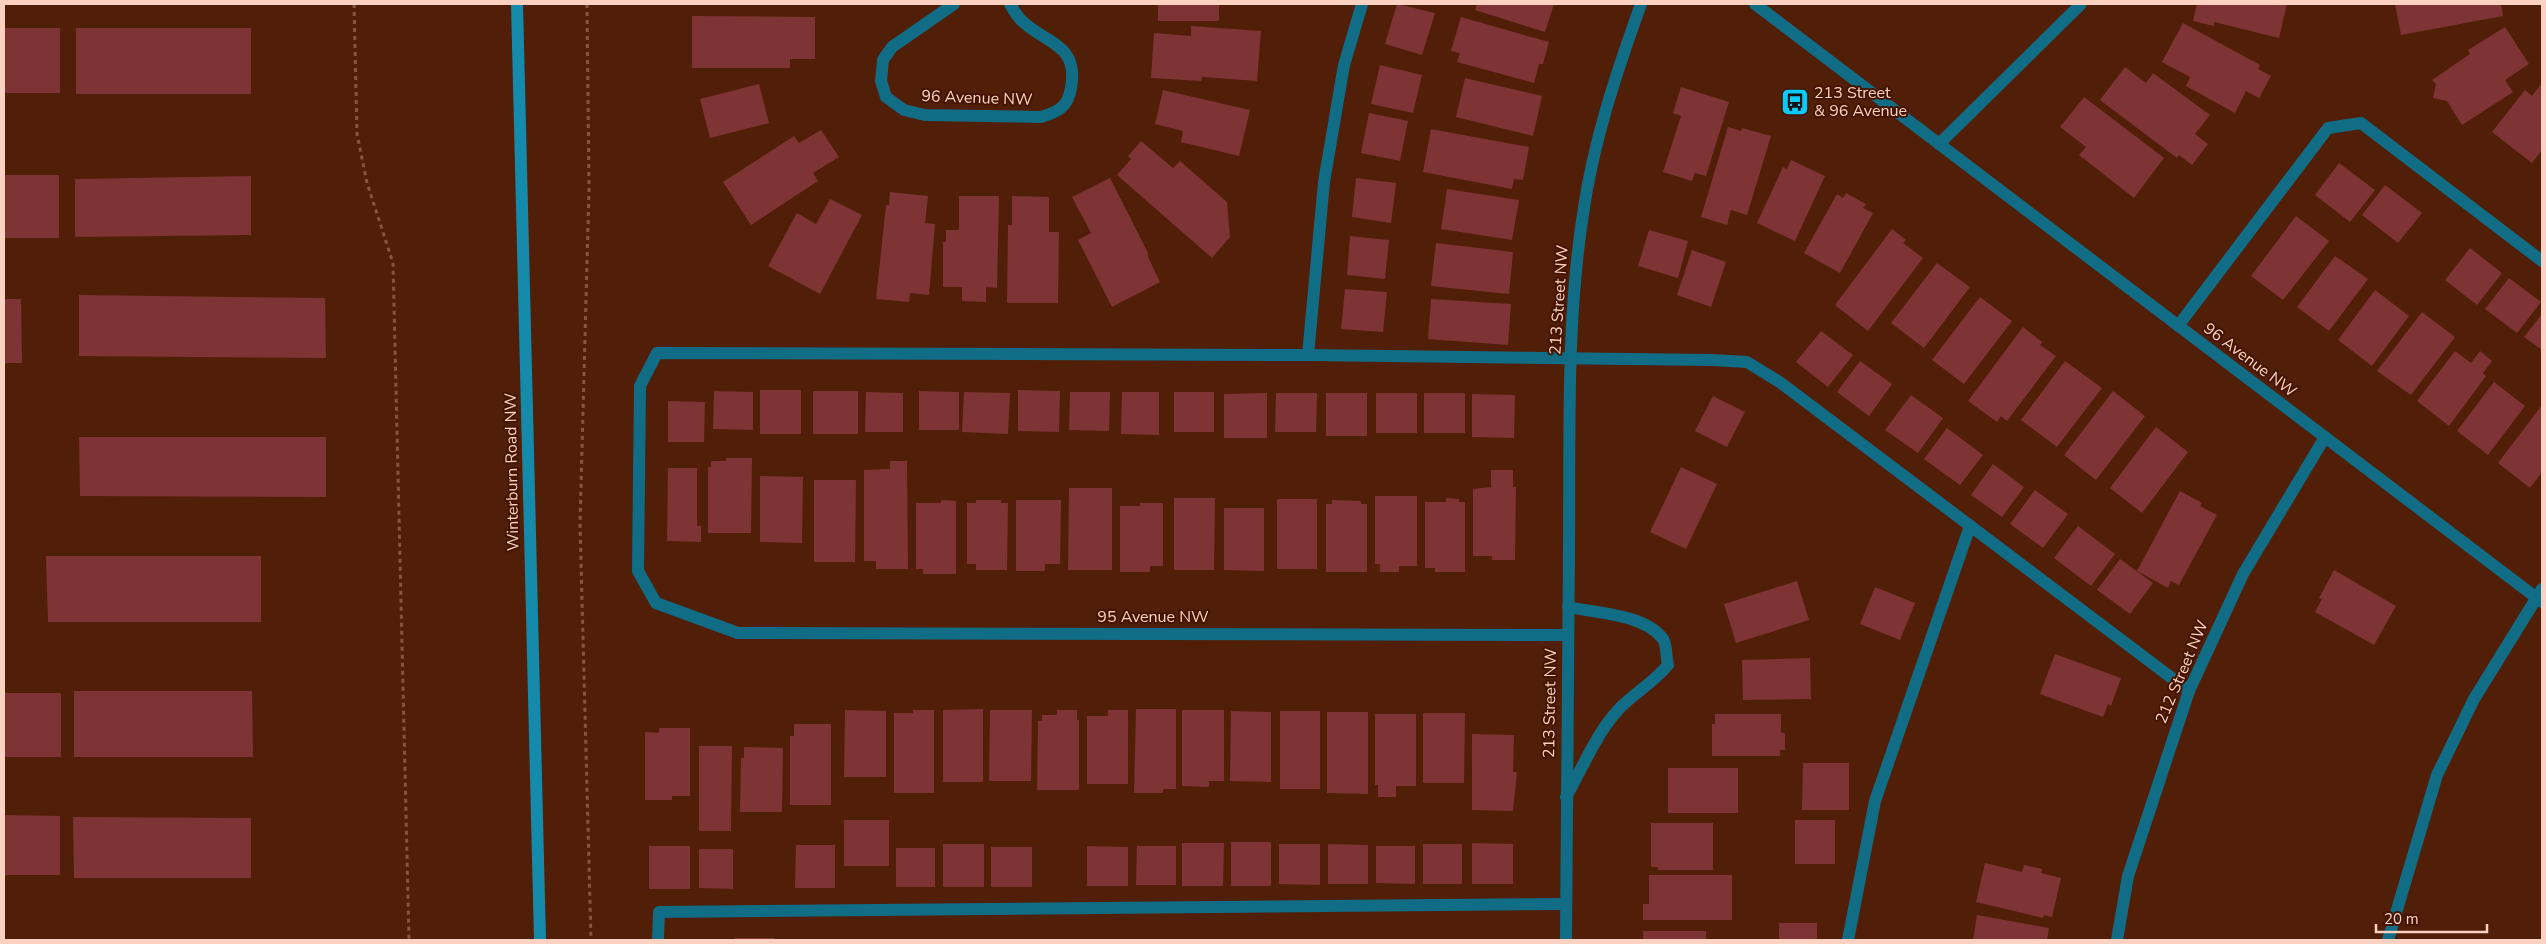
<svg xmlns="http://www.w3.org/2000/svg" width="2546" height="944" font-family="'Nunito Sans',sans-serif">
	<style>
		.building { fill: #7e3434 }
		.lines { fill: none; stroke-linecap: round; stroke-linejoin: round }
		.path { stroke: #865641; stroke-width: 3; stroke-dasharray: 4 4; stroke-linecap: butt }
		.service { stroke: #116c86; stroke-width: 12 }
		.minor { stroke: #116c86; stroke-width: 12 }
		.tertiary { stroke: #116c86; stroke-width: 12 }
		.secondary { stroke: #158aab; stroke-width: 12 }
		.labels { text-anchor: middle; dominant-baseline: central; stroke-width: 4; stroke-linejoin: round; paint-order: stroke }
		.poi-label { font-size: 16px; fill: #fbd2c1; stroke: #451400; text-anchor: start }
		.street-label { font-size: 16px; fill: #fbd2c1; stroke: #451400 }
	</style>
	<rect width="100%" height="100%" fill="#511e07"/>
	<!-- building -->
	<g class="building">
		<rect x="1158" y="4" width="61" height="17"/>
		<polygon points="1397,4 1435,13 1422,55 1385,44"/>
		<polygon points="1477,4 1554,4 1545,32 1475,10"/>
		<polygon points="2197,4 2287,4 2279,38 2214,22 2214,26 2193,21"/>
		<polygon points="2395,4 2501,4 2503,16 2401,35"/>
		<polygon points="692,16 815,17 815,59 790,59 790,68 692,68"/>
		<polygon points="1461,17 1549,42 1543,64 1539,64 1534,83 1457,62 1460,53 1451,51"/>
		<polygon points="2183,23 2260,65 2258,69 2271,76 2259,98 2246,91 2235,113 2186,86 2190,77 2162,62"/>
		<polygon points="1191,26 1261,31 1257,81 1202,77 1201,81 1151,78 1154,33 1191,36"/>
		<polygon points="2505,27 2529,64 2505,80 2513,92 2462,125 2447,101 2433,98 2436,84 2432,80 2470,54 2468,50"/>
		<rect x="4" y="28" width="56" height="65"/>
		<rect x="76" y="28" width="175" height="66"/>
		<polygon points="1380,65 1422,75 1413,113 1371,104"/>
		<polygon points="2125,67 2146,83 2153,73 2210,115 2195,134 2208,144 2192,165 2179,155 2177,158 2100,100"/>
		<polygon points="1465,78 1542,96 1533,136 1456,117"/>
		<polygon points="2542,83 2542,150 2532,163 2492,132 2525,90 2532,96"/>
		<polygon points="759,84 769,123 710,138 700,99"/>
		<polygon points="1681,87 1729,102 1706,176 1695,173 1692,181 1663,172 1681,116 1673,113"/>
		<polygon points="1163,90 1250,110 1239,156 1181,142 1183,131 1155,124"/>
		<polygon points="2084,97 2164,158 2134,198 2079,155 2086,147 2060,127"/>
		<polygon points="1369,113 1408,121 1400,161 1361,153"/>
		<polygon points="1728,127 1741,131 1742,128 1771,136 1747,215 1731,210 1727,225 1701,217"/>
		<polygon points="1431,129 1529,147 1523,180 1514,179 1512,189 1423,172"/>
		<polygon points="821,130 839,157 813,173 818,181 751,225 723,182 794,136 799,143"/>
		<polygon points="1141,141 1173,168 1180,161 1227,202 1230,237 1212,258 1117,175 1131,159 1128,156"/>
		<polygon points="1791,160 1825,176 1795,241 1757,223 1783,167 1787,169"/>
		<polygon points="2339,163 2375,190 2350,222 2315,195"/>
		<rect x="4" y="175" width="55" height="63"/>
		<polygon points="251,176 251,235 75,237 75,179"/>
		<polygon points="1110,178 1148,253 1148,257 1160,282 1112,307 1078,240 1091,233 1072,197"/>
		<polygon points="1356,178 1396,183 1391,223 1352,217"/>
		<polygon points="2385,185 2422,213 2398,243 2362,215"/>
		<polygon points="1447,189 1519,200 1512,240 1441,229"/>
		<polygon points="890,192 928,196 925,223 935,224 929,295 910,293 909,302 876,299 886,205 889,205"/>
		<polygon points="1846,193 1866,204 1863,208 1873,213 1840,273 1804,253 1837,194 1843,198"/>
		<polygon points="959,196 999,196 997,288 986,287 986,302 962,301 962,287 943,287 943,242 946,242 946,230 959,230"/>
		<polygon points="1012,196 1049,197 1049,232 1059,232 1058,303 1007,303 1008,225 1012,225"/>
		<polygon points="830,199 862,215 820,294 768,266 797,213 816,224"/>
		<polygon points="2296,216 2329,241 2283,300 2251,276"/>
		<polygon points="1892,229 1906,240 1903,243 1923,258 1868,331 1835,305"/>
		<polygon points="1649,230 1688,241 1678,278 1638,266"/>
		<polygon points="1350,236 1389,240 1385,279 1347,275"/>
		<polygon points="1436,243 1513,252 1509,294 1431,286"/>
		<polygon points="2470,248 2502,273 2477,305 2445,280"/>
		<polygon points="1692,250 1726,262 1711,307 1677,295"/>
		<polygon points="2335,256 2368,279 2329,331 2297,307"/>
		<polygon points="1937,263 1970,287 1924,348 1891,323"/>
		<polygon points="2509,278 2541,302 2517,333 2485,309"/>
		<polygon points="1345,289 1387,292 1383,332 1341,329"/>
		<polygon points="2375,290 2409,316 2372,366 2338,340"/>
		<polygon points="79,295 325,298 326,358 79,356"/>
		<polygon points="1980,297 2012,321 1964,384 1932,360"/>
		<polygon points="4,299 21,299 22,363 4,363"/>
		<polygon points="1431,299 1511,304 1508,345 1428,339"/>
		<polygon points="2422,312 2455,337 2411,395 2377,371"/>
		<polygon points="2542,314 2542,350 2524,337"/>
		<polygon points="2023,327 2042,342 2040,345 2056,356 2007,421 2001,416 1997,422 1968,401"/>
		<polygon points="1821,331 1853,355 1828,387 1796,362"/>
		<polygon points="2455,351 2471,363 2480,351 2492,361 2483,373 2486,376 2449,426 2417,401"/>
		<polygon points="1860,361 1892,384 1869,416 1837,392"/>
		<polygon points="2065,361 2102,388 2057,447 2021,420"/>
		<polygon points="2494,382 2525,406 2488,455 2457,431"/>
		<rect x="760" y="390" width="41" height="44"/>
		<polygon points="1018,390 1060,391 1059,432 1018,431"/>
		<polygon points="714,391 753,392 753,430 713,429"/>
		<rect x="813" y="391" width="45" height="43"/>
		<polygon points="919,391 959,392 959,430 919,430"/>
		<polygon points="2113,391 2145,416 2096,480 2064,455"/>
		<polygon points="866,392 903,393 903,432 865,432"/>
		<polygon points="964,392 1010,393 1008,434 962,432"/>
		<polygon points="1070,392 1110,392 1109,431 1069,430"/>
		<polygon points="1122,392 1159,392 1159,435 1121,434"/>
		<rect x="1174" y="392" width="40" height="40"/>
		<polygon points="1267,393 1267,438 1224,438 1224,394"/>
		<polygon points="1276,393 1317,393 1316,432 1275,432"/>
		<rect x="1326" y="393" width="41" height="43"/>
		<rect x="1376" y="393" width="41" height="40"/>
		<rect x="1424" y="393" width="41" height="40"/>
		<polygon points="1472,394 1515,395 1514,438 1472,437"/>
		<polygon points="1911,395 1943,418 1918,453 1885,430"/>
		<polygon points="1713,396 1745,412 1727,447 1695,431"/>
		<polygon points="668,401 705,402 704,442 668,442"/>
		<polygon points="2542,405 2542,472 2530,488 2498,463"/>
		<polygon points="2156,427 2188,452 2142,513 2110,488"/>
		<polygon points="1947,428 1983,455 1960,485 1924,459"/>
		<polygon points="79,437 326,437 326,497 80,496"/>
		<polygon points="726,458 752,458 751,533 708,533 708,467 711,467 711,461 726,461"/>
		<polygon points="890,461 907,461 908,569 876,569 876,561 864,561 864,470 890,469"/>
		<polygon points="1993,464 2024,487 2002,517 1971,495"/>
		<polygon points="1681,467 1717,484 1686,549 1650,532"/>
		<polygon points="668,468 697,468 697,526 701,526 701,542 667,541"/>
		<polygon points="1491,470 1513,470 1513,487 1516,487 1515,560 1492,560 1492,556 1473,556 1473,489 1491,487"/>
		<polygon points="760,476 803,477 802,543 760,542"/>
		<polygon points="814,480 856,480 855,562 814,562"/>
		<polygon points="1069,488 1112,488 1112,570 1068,570"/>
		<polygon points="2035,490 2068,514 2043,548 2010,524"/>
		<polygon points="2180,491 2202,503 2200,506 2217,515 2179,585 2171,581 2168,588 2137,571"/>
		<polygon points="1375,496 1417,496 1417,566 1399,566 1399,572 1380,572 1380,564 1375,564"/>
		<polygon points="1174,498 1215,498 1214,570 1174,570"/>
		<polygon points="1446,498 1459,499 1459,502 1465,502 1465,572 1435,572 1435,568 1425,568 1425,502 1446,502"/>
		<rect x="1277" y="499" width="40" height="70"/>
		<polygon points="941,500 956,501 956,574 923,574 923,569 916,569 916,503 941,503"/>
		<polygon points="976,500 1001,500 1001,503 1008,503 1007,570 976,570 976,564 967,564 967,503 976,503"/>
		<polygon points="1016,500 1061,500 1060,564 1045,564 1045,571 1016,571"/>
		<polygon points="1332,500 1361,501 1361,504 1367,504 1367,572 1326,572 1326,504 1332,504"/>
		<polygon points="1140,503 1163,503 1163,566 1150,566 1150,572 1120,572 1120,506 1140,506"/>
		<polygon points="1224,508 1264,508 1264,571 1224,570"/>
		<polygon points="2078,526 2115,554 2091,586 2054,558"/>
		<polygon points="46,556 261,556 261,622 48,622"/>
		<polygon points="2120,559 2153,583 2130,614 2097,590"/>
		<polygon points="2334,570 2396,606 2374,645 2315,612 2322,599 2319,598"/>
		<polygon points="1797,581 1809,620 1736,643 1724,604"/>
		<polygon points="1875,587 1915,603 1900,640 1860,624"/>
		<polygon points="2055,654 2121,678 2111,706 2108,704 2103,717 2040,694"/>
		<polygon points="1810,658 1811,699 1743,700 1742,660"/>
		<polygon points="74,691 252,691 253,757 74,757"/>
		<rect x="4" y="693" width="57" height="64"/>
		<polygon points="983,709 983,782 943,782 943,710"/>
		<polygon points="1136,709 1176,709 1176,789 1163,789 1163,793 1134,793"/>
		<polygon points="845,710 886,711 886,777 844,777"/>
		<polygon points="913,710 934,710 934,793 894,793 894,713 913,713"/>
		<polygon points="990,710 1032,710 1031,781 989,781"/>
		<polygon points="1057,710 1077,710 1077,720 1079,720 1079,790 1037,790 1038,721 1042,721 1042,715 1057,715"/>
		<polygon points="1108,710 1128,710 1128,784 1087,784 1087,716 1108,716"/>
		<polygon points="1182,710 1224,710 1224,781 1209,781 1209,787 1182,786"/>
		<polygon points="1231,711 1271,712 1271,782 1230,781"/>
		<rect x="1280" y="711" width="40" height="78"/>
		<polygon points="1327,712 1368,712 1368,794 1327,793"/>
		<polygon points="1423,713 1465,713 1464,783 1423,783"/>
		<polygon points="1375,714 1416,714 1416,786 1396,786 1396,797 1378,797 1378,785 1375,785"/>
		<polygon points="1715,714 1781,714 1781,733 1785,733 1785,750 1780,750 1780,756 1712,756 1712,724 1715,724"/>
		<polygon points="794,724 831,724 831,805 790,805 790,736 794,736"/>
		<polygon points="659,728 690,728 690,796 672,796 672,800 645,800 645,732 659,733"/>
		<polygon points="1472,734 1514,735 1513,772 1517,772 1513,811 1472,810"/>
		<polygon points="699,746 732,746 731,831 699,831"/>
		<polygon points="744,747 783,748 782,812 740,812 741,758 744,758"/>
		<polygon points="1803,763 1849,763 1849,810 1802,810"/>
		<rect x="1668" y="768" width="70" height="45"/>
		<polygon points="4,815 60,816 60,875 4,875"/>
		<polygon points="73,817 251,818 251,878 74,878"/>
		<rect x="844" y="820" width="45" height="46"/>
		<rect x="1795" y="820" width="40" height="44"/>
		<polygon points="1651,823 1713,823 1713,870 1658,870 1658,867 1651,867"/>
		<rect x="1231" y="842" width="40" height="44"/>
		<polygon points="1182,843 1224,843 1223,886 1182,886"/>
		<polygon points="1472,843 1513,844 1513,884 1472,884"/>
		<rect x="943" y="844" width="41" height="43"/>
		<polygon points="1279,844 1320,844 1320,885 1279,884"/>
		<polygon points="1328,844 1368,845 1368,884 1328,884"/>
		<rect x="1423" y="844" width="39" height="40"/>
		<polygon points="796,845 835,845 835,888 795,888"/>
		<rect x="649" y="846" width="41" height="43"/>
		<polygon points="1087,846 1128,847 1128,886 1087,886"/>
		<polygon points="1137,846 1176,846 1176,885 1136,885"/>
		<polygon points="1376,846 1415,846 1415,884 1376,883"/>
		<rect x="991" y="847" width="41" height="40"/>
		<rect x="896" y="848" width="39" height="39"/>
		<polygon points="699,849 733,849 733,889 699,888"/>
		<polygon points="1985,863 2022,872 2024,865 2042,869 2041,873 2061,878 2052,917 2044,915 2043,918 1976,902"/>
		<polygon points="1649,875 1732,875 1732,920 1643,920 1643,904 1649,904"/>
		<polygon points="1977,915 2049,928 2047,940 1973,940"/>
		<rect x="1779" y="923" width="38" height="17"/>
		<rect x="1643" y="931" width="63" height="9"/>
		<rect x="735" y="938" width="40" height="2"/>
	</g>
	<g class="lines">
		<!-- path -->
		<g class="path">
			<polyline points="354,4 357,134 367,183 393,263 409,940"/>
			<polyline points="587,4 589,189 580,523 591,940"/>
		</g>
		<!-- service -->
		<g class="service">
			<polyline points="2178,326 2328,128 2361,123 2542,261"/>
			<polyline points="1308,355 1324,182 1344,65 1362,4"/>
			<polyline points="738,633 656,603 638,571 640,386 657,353 1308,355 1712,360 1747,362 1781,383 2189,691"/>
			<polyline points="658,940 659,912 1566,904"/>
			<polyline points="1848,940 1875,801 1970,526"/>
			<polyline points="2388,940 2437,775 2474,699 2542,589"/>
		</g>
		<!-- minor -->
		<g class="minor">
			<path d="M954,4L892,47L883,60L881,81L886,97L904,110L925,115L1041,117C1058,112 1068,107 1071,88C1079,43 1045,44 1021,20C1016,15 1013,9 1010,4"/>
			<polyline points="1939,144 2081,4"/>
			<polyline points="738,633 1567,635"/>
			<path d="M1566,797C1582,769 1596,734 1618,710C1634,693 1652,684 1668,665C1666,658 1667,645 1663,639C1645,614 1596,613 1568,607"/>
			<path d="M1566,940C1567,809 1568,677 1569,546C1570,436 1566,323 1583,214C1593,142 1617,71 1641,4"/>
			<polyline points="2117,940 2128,876 2189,691 2243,574 2325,437"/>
		</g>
		<!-- tertiary -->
		<polyline class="tertiary" points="1755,4 2542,602"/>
		<!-- secondary -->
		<polyline class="secondary" points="517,4 540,940"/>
	</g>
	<!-- icons -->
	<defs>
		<g id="bus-square" transform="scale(1.4375)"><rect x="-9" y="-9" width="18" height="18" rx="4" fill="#0acafa" stroke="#451400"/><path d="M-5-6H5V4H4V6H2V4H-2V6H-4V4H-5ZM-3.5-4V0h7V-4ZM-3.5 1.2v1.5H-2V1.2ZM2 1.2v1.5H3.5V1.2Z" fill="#111"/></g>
	</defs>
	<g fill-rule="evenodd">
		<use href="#bus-square" x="1795" y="102"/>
	</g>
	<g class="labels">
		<!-- poi labels -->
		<g class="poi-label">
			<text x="1814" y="93">213 Street<tspan x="1814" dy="18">&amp; 96 Avenue</tspan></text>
		</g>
		<!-- street labels -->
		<g class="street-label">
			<text transform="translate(977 98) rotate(2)">96 Avenue NW</text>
			<text transform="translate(1559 300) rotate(-86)">213 Street NW</text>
			<text transform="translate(2250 360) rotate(37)">96 Avenue NW</text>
			<text transform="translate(512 472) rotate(-91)">Winterburn Road NW</text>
			<text x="1153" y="617">95 Avenue NW</text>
			<text transform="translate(2182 672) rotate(-67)">212 Street NW</text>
			<text transform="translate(1550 703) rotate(-89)">213 Street NW</text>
		</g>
	</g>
	<!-- border -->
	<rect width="2546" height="944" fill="none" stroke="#fbd2c1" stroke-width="10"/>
	<!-- scale -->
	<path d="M2376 924v8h111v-8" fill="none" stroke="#fbd2c1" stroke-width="2.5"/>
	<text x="2384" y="924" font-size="15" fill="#fbd2c1" stroke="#451400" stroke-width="4" paint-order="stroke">20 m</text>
</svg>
